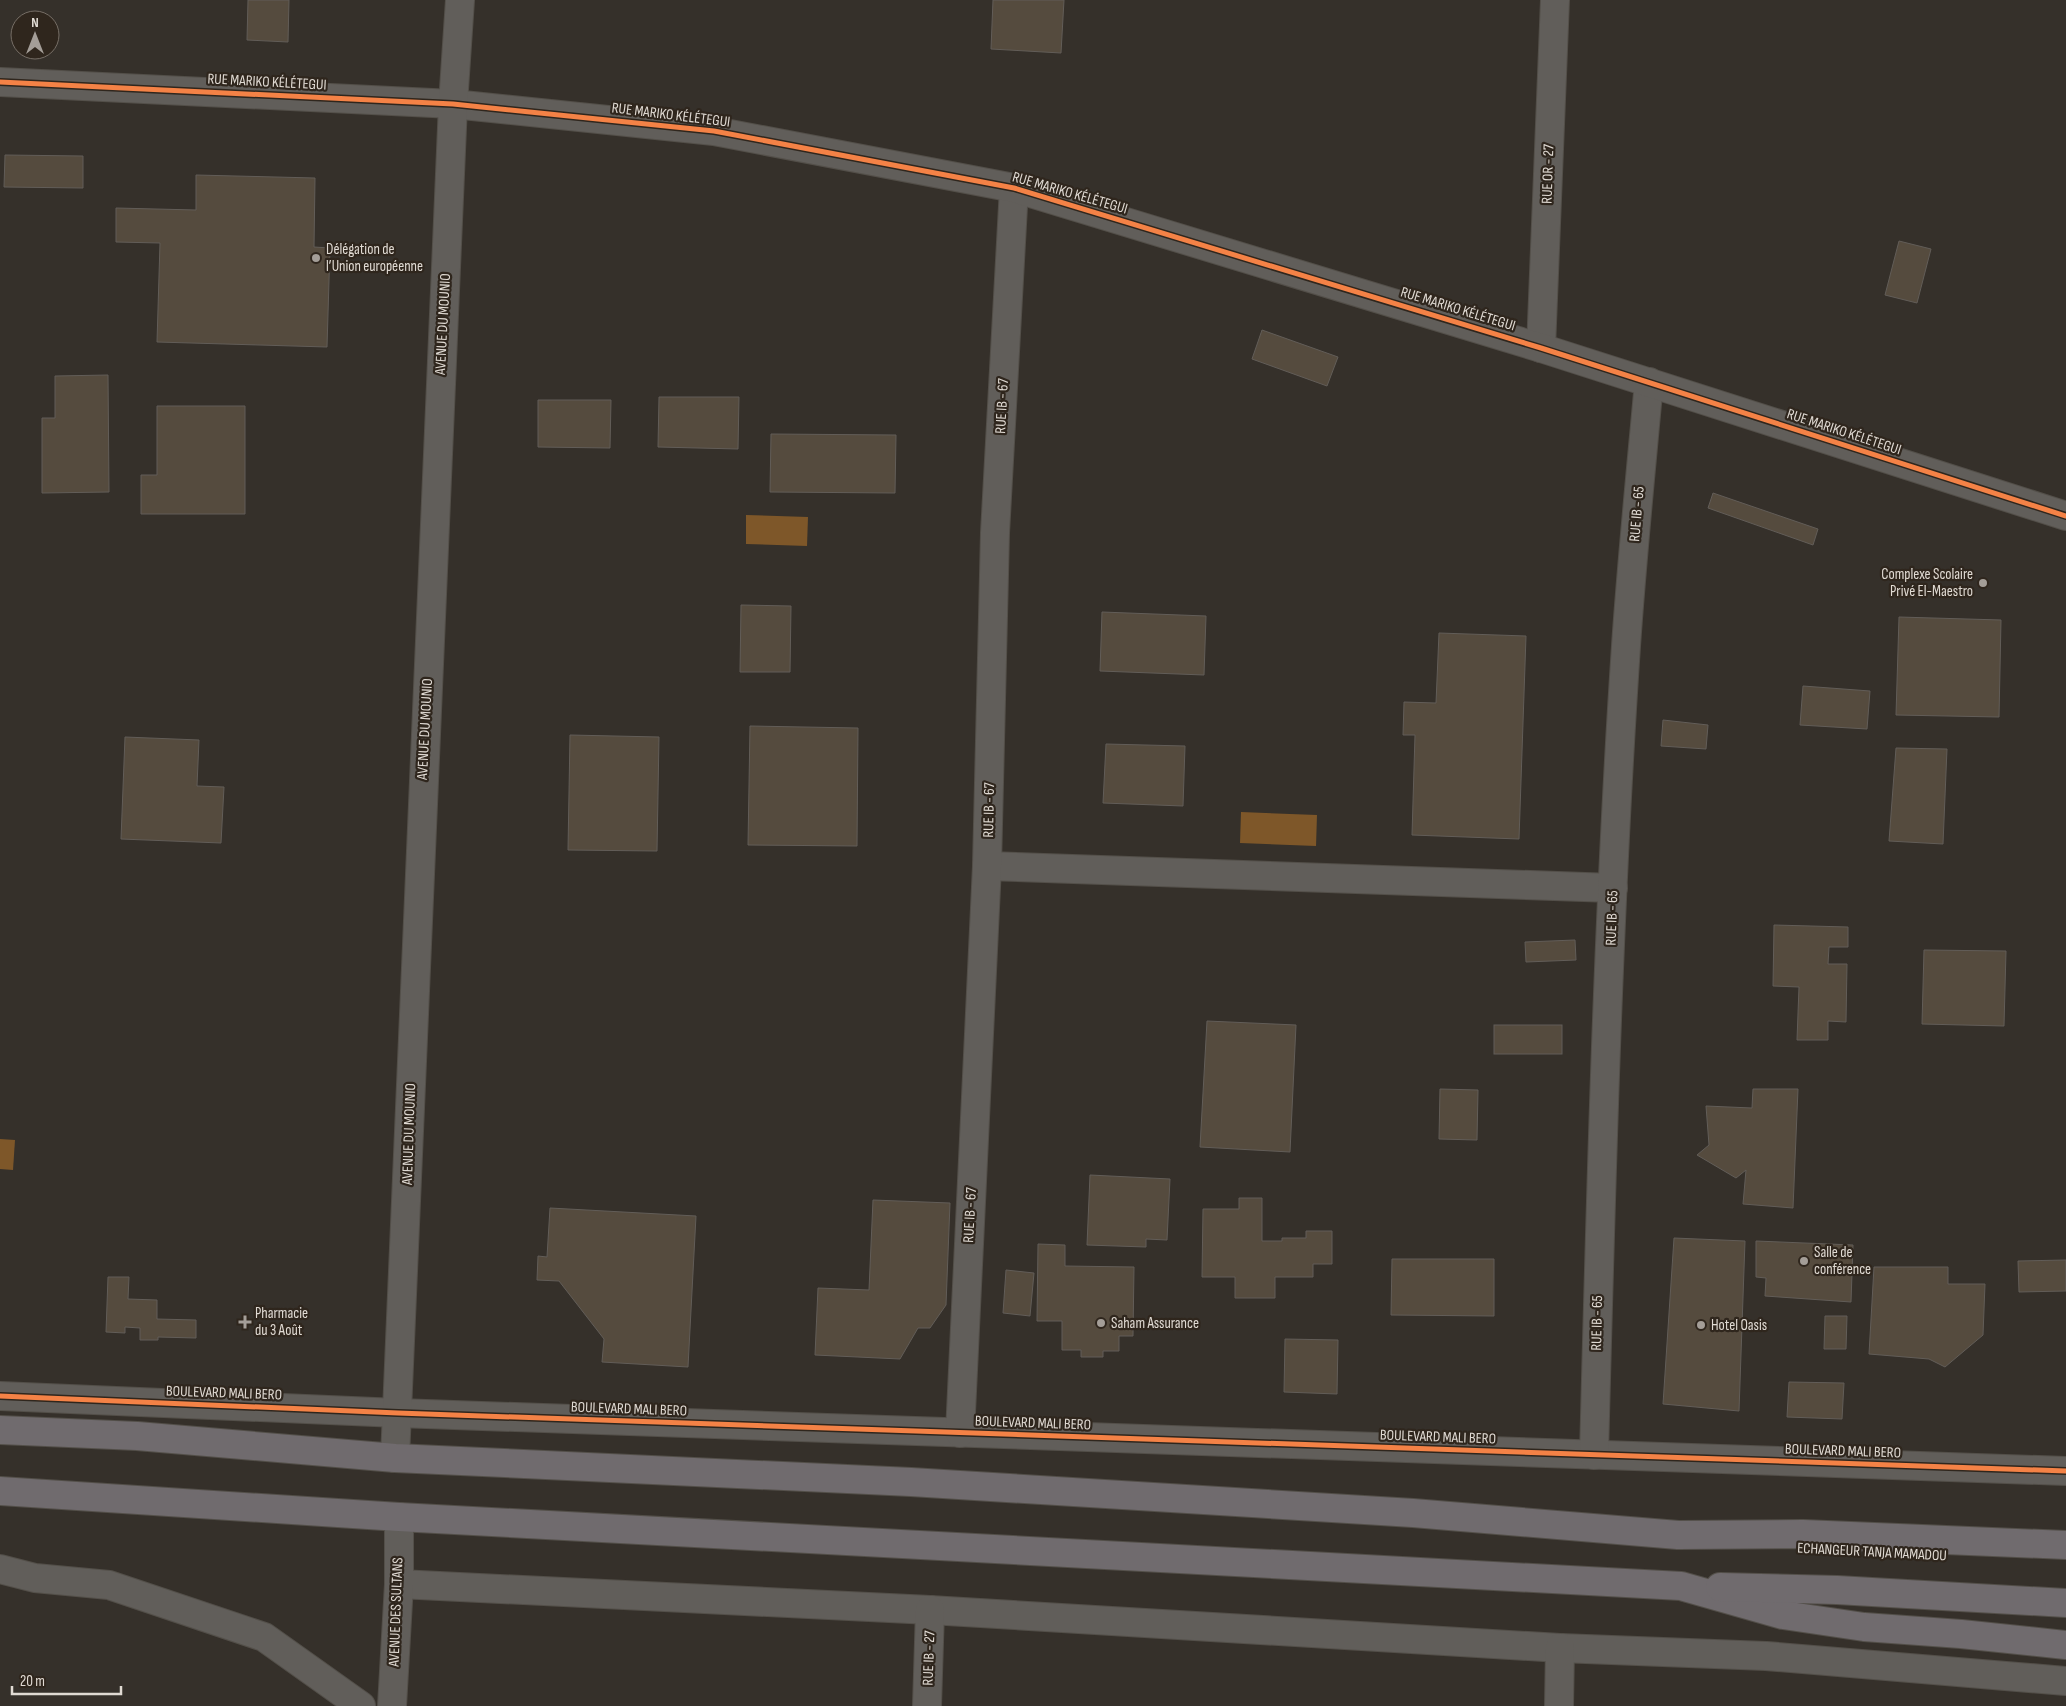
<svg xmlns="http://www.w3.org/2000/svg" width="2066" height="1706" font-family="'Sofia Sans Condensed',sans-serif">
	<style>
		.water { fill: #7e5729 }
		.building { fill: #554b3e; stroke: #625d58 }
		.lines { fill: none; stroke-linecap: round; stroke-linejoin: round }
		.street-casing { stroke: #534f49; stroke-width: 30 }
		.secondary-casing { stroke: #534f49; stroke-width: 30 }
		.primary-casing { stroke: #534f49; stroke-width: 30 }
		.street { stroke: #615e5a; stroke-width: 28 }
		.secondary { stroke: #615e5a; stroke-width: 28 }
		.primary { stroke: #706b6e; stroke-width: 28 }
		.cycleway-casing { stroke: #2f261d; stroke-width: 8 }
		.cycleway { stroke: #f48246; stroke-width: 5 }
		.poi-dot { fill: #a49e98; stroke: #2f261d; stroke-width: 2 }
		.labels { text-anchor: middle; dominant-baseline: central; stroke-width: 4.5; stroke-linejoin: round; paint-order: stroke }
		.street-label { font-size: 15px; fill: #e0dad3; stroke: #2f261d }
		.poi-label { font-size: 15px; fill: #e0dad3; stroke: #2f261d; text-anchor: start }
	</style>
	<rect width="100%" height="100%" fill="#35302a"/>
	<!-- water -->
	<g class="water">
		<polygon points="746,515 808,517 807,546 746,544"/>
		<polygon points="1241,812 1317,815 1316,846 1240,843"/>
		<polygon points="0,1139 15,1140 13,1170 0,1169"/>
	</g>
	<!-- building -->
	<g class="building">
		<polygon points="248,0 289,0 288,42 247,40"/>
		<polygon points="993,0 1064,0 1061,53 991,49"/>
		<polygon points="5,155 83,156 83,188 4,187"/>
		<polygon points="196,175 315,178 314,247 330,248 327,347 157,342 160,243 116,242 116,208 196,210"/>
		<polygon points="1899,241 1931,249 1917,303 1885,295"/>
		<polygon points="1262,330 1338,357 1327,386 1252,359"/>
		<polygon points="108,375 109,492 42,493 42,418 55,418 55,376"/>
		<polygon points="659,397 739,397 738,449 658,447"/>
		<polygon points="538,400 611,400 610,448 538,447"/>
		<polygon points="157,406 245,406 245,514 141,514 141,475 157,475"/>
		<polygon points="771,434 896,435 895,493 770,492"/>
		<polygon points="1713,493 1818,529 1813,545 1708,508"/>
		<polygon points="741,605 791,606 790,672 740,672"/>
		<polygon points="1102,612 1206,616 1204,675 1100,671"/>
		<polygon points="1899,617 2001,620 1999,717 1896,715"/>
		<polygon points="1439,633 1526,636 1519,839 1412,835 1415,735 1403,735 1404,702 1436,703"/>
		<polygon points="1803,686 1870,691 1867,729 1800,725"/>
		<polygon points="1663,720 1708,725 1706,749 1661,746"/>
		<polygon points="750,726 858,728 857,846 748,845"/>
		<polygon points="570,735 659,737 657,851 568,850"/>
		<polygon points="125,737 199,740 197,786 224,787 221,843 121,839"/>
		<polygon points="1106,744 1185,746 1183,806 1103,803"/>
		<polygon points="1896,748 1947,749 1943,844 1889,841"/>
		<polygon points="1774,925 1848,927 1848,947 1829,947 1828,964 1847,964 1846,1022 1828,1021 1828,1040 1797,1040 1799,987 1773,986"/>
		<polygon points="1575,940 1576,960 1526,962 1525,942"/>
		<polygon points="1924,950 2006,951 2004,1026 1922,1024"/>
		<polygon points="1207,1021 1296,1025 1290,1152 1200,1147"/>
		<rect x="1494" y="1025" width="68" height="29"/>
		<polygon points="1440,1089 1478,1090 1477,1140 1439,1139"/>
		<polygon points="1753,1089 1798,1089 1793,1208 1743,1204 1746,1170 1736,1178 1697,1155 1709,1145 1706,1106 1752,1108"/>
		<polygon points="1090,1175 1170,1179 1167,1240 1146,1239 1146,1247 1087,1245"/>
		<polygon points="1239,1198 1262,1198 1262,1241 1282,1241 1282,1238 1306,1238 1306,1231 1332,1231 1332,1264 1313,1264 1313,1277 1275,1277 1275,1298 1235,1298 1235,1277 1202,1277 1203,1209 1239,1209"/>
		<polygon points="873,1200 950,1203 946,1305 930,1328 918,1328 900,1359 815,1355 818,1288 869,1290"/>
		<polygon points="550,1208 696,1216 688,1367 602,1362 604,1339 559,1281 537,1280 538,1256 547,1257"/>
		<polygon points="1674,1238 1745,1241 1739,1411 1663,1404"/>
		<polygon points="1756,1241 1853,1245 1851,1302 1765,1296 1766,1278 1756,1277"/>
		<polygon points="1038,1244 1065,1245 1065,1266 1134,1267 1133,1336 1119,1336 1119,1351 1103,1351 1103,1357 1081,1357 1081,1350 1062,1350 1062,1321 1037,1321"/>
		<polygon points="1392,1259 1494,1259 1494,1316 1391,1315"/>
		<polygon points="2066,1260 2066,1291 2019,1292 2018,1261"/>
		<polygon points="1874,1267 1948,1267 1948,1284 1985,1284 1983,1335 1945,1367 1929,1359 1869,1354"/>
		<polygon points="1006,1270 1034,1273 1030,1316 1003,1313"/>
		<polygon points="108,1277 129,1277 128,1299 157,1300 157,1319 196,1320 196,1338 158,1337 158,1340 140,1340 140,1328 125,1327 125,1333 106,1332"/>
		<polygon points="1825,1316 1847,1316 1846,1349 1824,1349"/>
		<polygon points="1285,1339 1338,1340 1337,1394 1284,1392"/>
		<polygon points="1789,1382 1844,1383 1842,1419 1787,1417"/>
	</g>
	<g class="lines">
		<!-- street casing -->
		<g class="street-casing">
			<g id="street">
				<polyline points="1541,348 1555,0"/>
				<polyline points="987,866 1613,888"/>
				<polyline points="0,1396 398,1413 2066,1471"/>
				<polyline points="960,1433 987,866 995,533 1014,188"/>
				<path d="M1594,1455C1601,1185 1608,915 1626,646C1632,558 1641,470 1649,382"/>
				<polyline points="0,1569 35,1578 109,1585 264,1637 361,1706"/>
				<polyline points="399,1584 930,1610 1560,1648 1766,1656 2066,1681"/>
				<polyline points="927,1706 930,1610"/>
				<polyline points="1559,1706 1560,1648"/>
			</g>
		</g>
		<!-- secondary casing -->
		<g class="secondary-casing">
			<g id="secondary">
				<polyline points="0,82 453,104 714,131 1014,188 1541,348 2066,516"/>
				<polyline points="395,1458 453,104 460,0"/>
				<polyline points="392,1706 399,1584 399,1517"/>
			</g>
		</g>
		<!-- primary casing -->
		<g class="primary-casing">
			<g id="primary">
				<polyline points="0,1430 137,1436 395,1458 911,1482 1413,1513 1678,1535 1803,1534 2066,1545"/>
				<polyline points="0,1491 399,1517 1681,1586 1783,1615 1864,1627 1961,1634 2066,1645"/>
				<polyline points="1720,1587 1837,1590 2066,1603"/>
			</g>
		</g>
		<!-- street -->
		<use href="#street" class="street"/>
		<!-- secondary -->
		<use href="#secondary" class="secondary"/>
		<!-- primary -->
		<use href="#primary" class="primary"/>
		<!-- cycleway casing -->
		<g class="cycleway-casing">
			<g id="cycleway">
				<polyline points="0,82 453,104 714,131 1014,188 1541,348 2066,516"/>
				<polyline points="0,1396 398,1413 2066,1471"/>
			</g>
		</g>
		<!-- cycleway -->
		<use href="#cycleway" class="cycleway"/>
	</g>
	<!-- markers -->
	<g class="poi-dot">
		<circle cx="316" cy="258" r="5"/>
		<circle cx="1983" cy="583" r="5"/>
		<circle cx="1804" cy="1261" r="5"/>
		<path d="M242.5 1314.5h5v5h5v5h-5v5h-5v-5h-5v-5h5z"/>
		<circle cx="1101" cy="1323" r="5"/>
		<circle cx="1701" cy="1325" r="5"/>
	</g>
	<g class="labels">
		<!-- street labels -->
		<g class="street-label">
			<text transform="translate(267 82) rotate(3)">RUE MARIKO KÉLÉTEGUI</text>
			<text transform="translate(671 115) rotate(7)">RUE MARIKO KÉLÉTEGUI</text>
			<text transform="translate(1548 174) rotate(-88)">RUE OR - 27</text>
			<text transform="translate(1070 193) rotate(16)">RUE MARIKO KÉLÉTEGUI</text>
			<text transform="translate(1458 309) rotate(17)">RUE MARIKO KÉLÉTEGUI</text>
			<text transform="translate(443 324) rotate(-87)">AVENUE DU MOUNIO</text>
			<text transform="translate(1002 406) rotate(-87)">RUE IB - 67</text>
			<text transform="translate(1844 432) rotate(18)">RUE MARIKO KÉLÉTEGUI</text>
			<text transform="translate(1637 514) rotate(-85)">RUE IB - 65</text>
			<text transform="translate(425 729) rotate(-87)">AVENUE DU MOUNIO</text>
			<text transform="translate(989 810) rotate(-89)">RUE IB - 67</text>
			<text transform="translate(1612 918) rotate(-88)">RUE IB - 65</text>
			<text transform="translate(409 1134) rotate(-88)">AVENUE DU MOUNIO</text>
			<text transform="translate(970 1215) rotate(-87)">RUE IB - 67</text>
			<text transform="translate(1597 1323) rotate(-89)">RUE IB - 65</text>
			<text transform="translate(224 1393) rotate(2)">BOULEVARD MALI BERO</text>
			<text transform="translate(629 1409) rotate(2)">BOULEVARD MALI BERO</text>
			<text transform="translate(1033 1423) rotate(2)">BOULEVARD MALI BERO</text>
			<text transform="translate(1438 1437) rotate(2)">BOULEVARD MALI BERO</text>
			<text transform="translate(1843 1451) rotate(2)">BOULEVARD MALI BERO</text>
			<text transform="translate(1872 1552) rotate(3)">ECHANGEUR TANJA MAMADOU</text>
			<text transform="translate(396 1612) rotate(-88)">AVENUE DES SULTANS</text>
			<text transform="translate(929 1658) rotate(-88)">RUE IB - 27</text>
		</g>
		<!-- poi labels -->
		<g class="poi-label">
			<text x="326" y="249">Délégation de<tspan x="326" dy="17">l’Union européenne</tspan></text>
			<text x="1973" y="574" text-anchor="end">Complexe Scolaire<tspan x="1973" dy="17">Privé El-Maestro</tspan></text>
			<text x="1814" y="1252">Salle de<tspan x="1814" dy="17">conférence</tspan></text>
			<text x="255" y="1313">Pharmacie<tspan x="255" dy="17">du 3 Août</tspan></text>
			<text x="1111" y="1323">Saham Assurance</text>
			<text x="1711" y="1325">Hotel Oasis</text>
		</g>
	</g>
	<!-- north arrow -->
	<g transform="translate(35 35)"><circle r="24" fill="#2f261d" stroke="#766e66"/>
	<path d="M0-4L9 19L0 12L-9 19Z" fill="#a49e98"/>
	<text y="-8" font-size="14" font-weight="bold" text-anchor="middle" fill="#e0dad3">N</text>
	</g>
	<!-- scale -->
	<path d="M12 1686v8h109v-8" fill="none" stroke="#e0dad3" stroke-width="2.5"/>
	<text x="20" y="1686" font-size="15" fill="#e0dad3" stroke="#2f261d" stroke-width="4" paint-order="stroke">20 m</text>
</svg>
